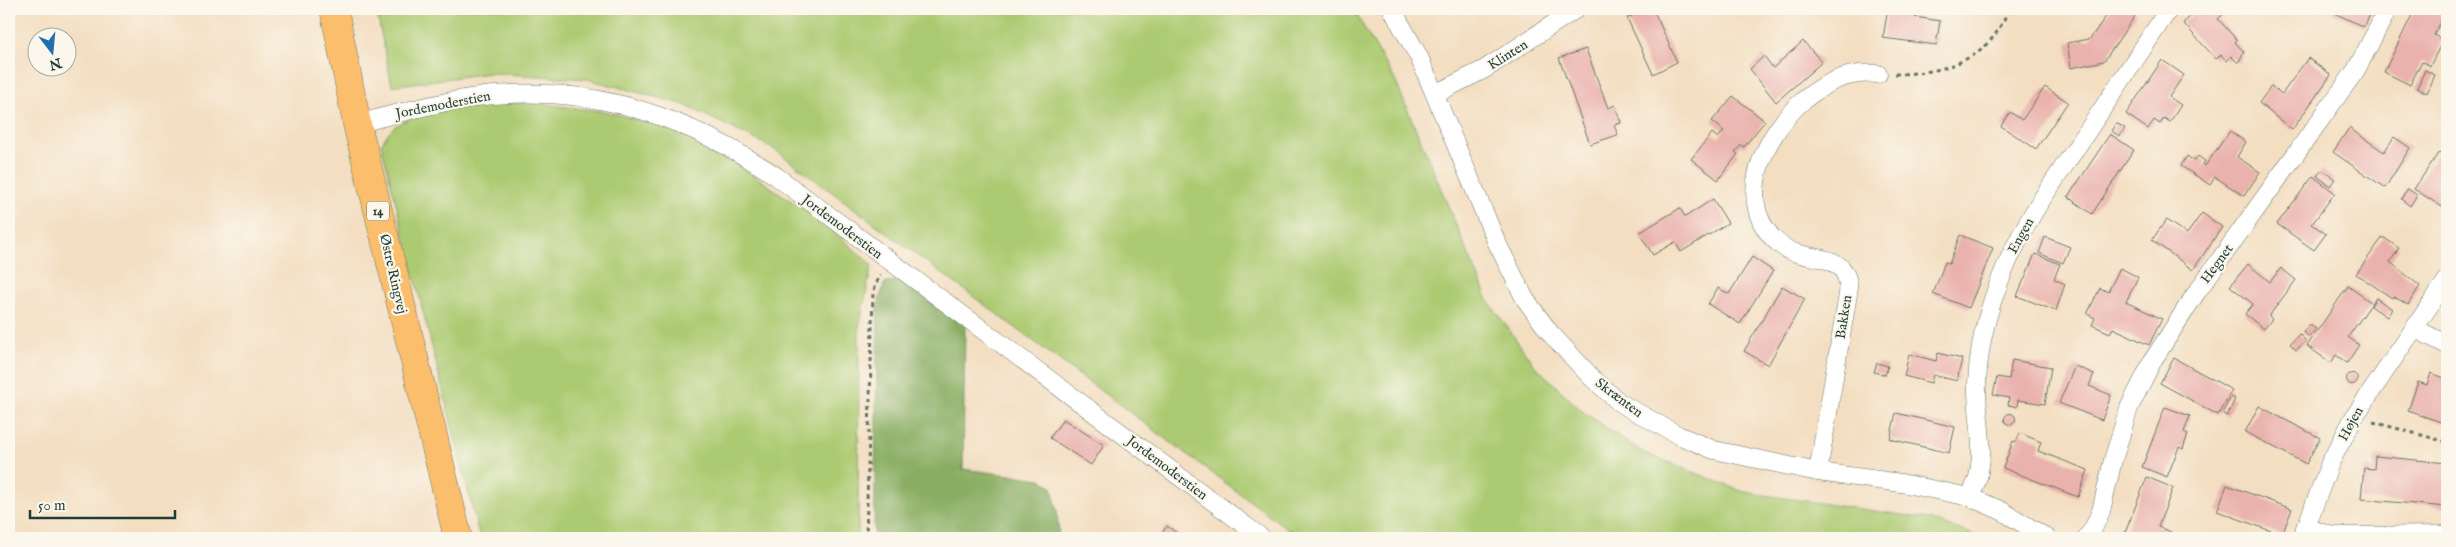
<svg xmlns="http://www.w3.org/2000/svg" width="2456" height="547" font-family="'IM FELL English',serif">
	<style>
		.green { fill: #acca71; stroke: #668452 }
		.forest { fill: #89ae63; stroke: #54764c }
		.building { fill: #eab2ad }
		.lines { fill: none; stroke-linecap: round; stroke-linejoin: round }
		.street-casing { stroke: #697565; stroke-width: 19 }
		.primary-casing { stroke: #697565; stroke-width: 29 }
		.path { stroke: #697565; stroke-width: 3; stroke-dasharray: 4 4; stroke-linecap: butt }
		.street { stroke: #fff; stroke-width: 18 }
		.primary { stroke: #fabe6d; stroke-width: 28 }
		.labels { text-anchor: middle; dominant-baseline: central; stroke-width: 4.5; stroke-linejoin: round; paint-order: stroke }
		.shield { fill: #fbf7ec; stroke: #61756b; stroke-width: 1 }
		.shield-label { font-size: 12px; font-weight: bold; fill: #1f3d34 }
		.street-label { font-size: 14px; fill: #1f3d34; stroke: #fbf7ec }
	</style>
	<rect width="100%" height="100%" fill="#fbf7ec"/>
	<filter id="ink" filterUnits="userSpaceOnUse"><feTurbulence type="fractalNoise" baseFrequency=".02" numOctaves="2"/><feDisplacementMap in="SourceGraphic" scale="10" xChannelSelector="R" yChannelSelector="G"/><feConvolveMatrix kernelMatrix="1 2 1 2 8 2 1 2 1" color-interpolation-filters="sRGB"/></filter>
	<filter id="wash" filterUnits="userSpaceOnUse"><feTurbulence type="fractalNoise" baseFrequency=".0096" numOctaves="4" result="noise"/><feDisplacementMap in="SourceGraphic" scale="20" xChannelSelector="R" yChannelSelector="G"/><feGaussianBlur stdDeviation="1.12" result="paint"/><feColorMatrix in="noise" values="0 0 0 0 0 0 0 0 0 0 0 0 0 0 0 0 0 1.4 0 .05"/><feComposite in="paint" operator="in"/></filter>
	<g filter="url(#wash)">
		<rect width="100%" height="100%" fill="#f3dec1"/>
		<!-- green -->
		<g class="green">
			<polygon points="376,9 1353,9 1395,80 1488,300 1534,365 1582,411 1642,452 1744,492 1929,519 1983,538 1300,538 771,147 682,104 587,79 489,73 392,86"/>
			<path d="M527,102L607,112L672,129L741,167L823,222L872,265L859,327L858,538H480L381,144C385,139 388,132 393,128C416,108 495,105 527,102Z"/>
		</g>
		<!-- forest -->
		<polygon class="forest" points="899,279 965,326 963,469 1041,479 1052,487 1057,510 1059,538 874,538 878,305 884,284"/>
		<g id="blocks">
			<!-- building -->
			<g class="building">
				<polygon points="1646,9 1653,9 1677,62 1653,74 1627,18"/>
				<polygon points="1891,9 1916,9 1915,17 1940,21 1936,45 1883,38 1887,14 1890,14"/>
				<polygon points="2111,9 2130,9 2137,13 2104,61 2071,68 2067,43 2090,39"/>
				<polygon points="2199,9 2229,9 2218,19 2237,40 2235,42 2244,52 2238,63 2231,56 2227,61 2221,55 2216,59 2183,23"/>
				<polygon points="2326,9 2373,9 2364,27"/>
				<polygon points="2415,9 2436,9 2445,13 2434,35 2443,40 2430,66 2422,61 2410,85 2384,72"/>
				<polygon points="1803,41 1822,62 1776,102 1750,69 1764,56 1773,68"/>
				<polygon points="1586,49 1608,108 1615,105 1621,123 1614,125 1618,135 1590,144 1559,58"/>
				<polygon points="2308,58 2331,75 2292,130 2259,103 2271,86 2282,94"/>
				<polygon points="2162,60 2184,75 2169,97 2181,105 2170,122 2164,118 2160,124 2154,120 2148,129 2126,114"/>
				<polygon points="2425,70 2435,75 2427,93 2417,88"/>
				<polygon points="2045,87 2068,102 2036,149 2001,126 2010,112 2022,120"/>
				<polygon points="1733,96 1765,121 1744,147 1741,145 1735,152 1738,154 1718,180 1691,159 1712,133 1718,138 1724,131 1712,121"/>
				<polygon points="2116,123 2125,128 2120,136 2111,131"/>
				<polygon points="2349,128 2384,152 2394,137 2410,148 2385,188 2333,152"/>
				<polygon points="2230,131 2246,142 2237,157 2260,172 2244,196 2215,177 2210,185 2181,166 2187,156 2194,161 2198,156 2205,161 2203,164 2205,166"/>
				<polygon points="2110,134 2134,150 2092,214 2068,197"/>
				<polygon points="2439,152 2447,157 2447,210 2414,189"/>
				<polygon points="2322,170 2335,179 2330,186 2317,176"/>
				<polygon points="2313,176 2335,193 2312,224 2326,234 2314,250 2277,224"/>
				<polygon points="2408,189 2417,195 2410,206 2401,199"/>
				<polygon points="1713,199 1728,223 1681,252 1675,242 1653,255 1639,233 1680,208 1685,217"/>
				<polygon points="2202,213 2222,227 2193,270 2152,240 2166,220 2187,234"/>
				<polygon points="1960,235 1993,248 1969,308 1933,294 1945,262 1949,264"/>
				<polygon points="2045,237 2070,247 2063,263 2039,253"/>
				<polygon points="2383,237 2399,248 2390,262 2420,286 2408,305 2393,296 2392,298 2356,274"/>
				<polygon points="2035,254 2060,264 2054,279 2065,284 2056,311 2017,296"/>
				<polygon points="1752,257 1773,271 1740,324 1708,304 1718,288 1729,294"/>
				<polygon points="2248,264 2270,282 2281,268 2296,280 2269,316 2272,319 2264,329 2245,314 2253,304 2230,286"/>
				<polygon points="2120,268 2138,277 2126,302 2162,319 2149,345 2113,328 2110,333 2092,325 2095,318 2087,314 2100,288 2108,292"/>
				<polygon points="1782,286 1805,299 1768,365 1744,351"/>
				<polygon points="2348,286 2372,303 2348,337 2359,345 2347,363 2336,355 2331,363 2307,346"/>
				<polygon points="2376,298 2392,309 2387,317 2371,306"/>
				<polygon points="2309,324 2316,329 2309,337 2303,332"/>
				<polygon points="2299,334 2306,341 2296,350 2290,344"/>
				<polygon points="1938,353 1962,359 1957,381 1933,375 1931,383 1904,376 1909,354 1936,361"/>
				<polygon points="2174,358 2232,390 2218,415 2160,383"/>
				<polygon points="2012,360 2051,367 2045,404 2018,400 2017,407 2008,405 2009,398 1993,395 1997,377 2009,379"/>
				<polygon points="1877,363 1888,366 1885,375 1874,372"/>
				<polygon points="2075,366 2094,374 2089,386 2111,395 2102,420 2059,403"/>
				<polygon points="2431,373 2447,379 2447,424 2408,411 2418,382 2427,385"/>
				<circle cx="2352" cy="379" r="5.5"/>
				<polygon points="2231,397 2235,399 2227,416 2222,413"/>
				<polygon points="2259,406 2320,438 2306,464 2245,432"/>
				<polygon points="2165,407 2190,416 2184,432 2188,434 2183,449 2179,447 2167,477 2142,467"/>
				<polygon points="1896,413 1955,427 1949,453 1890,439"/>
				<circle cx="2010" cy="419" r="5.5"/>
				<polygon points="1063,419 1104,445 1091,465 1050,438"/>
				<polygon points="2020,433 2041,442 2038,451 2088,470 2078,497 2003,468 2013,441 2016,442"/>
				<polygon points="2375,456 2447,463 2447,507 2361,499 2364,468 2374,469"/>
				<polygon points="2147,477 2173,488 2158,527 2171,532 2169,538 2123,538"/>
				<polygon points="2227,485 2292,509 2282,535 2217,511"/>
				<polygon points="1167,526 1184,538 1158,538"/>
			</g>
		</g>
	</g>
	<g filter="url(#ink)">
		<use href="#blocks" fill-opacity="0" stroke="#697565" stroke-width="1"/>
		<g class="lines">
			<!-- street casing -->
			<g class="street-casing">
				<g id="street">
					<polyline points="1392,9 1419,57 1497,243 1525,299 1551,334 1592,378 1620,403 1678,435 1714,450 1818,472 1901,483 1970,497 2002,511 2047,538"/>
					<polyline points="1435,94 1485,69 1576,9"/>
					<path d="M357,124C390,115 423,106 457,100C576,79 677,110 776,176L1262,538"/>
					<polyline points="2414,328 2447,345"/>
					<path d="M1818,472L1848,294C1849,284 1847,273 1839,266C1823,254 1799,259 1782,246C1729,206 1764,133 1805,99C1828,81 1849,71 1878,74"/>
					<path d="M1970,497C1973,489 1978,481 1979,472C1985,443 1976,413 1977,384C1979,319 2005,259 2038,205L2169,9"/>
					<polyline points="2305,527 2332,536 2447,535"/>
					<polyline points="2086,538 2093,529 2101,511 2113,460 2129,408 2153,360 2196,293 2356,70 2388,9"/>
					<polyline points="2302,538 2330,463 2354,417 2447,280"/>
				</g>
			</g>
			<!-- primary casing -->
			<g class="primary-casing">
				<polyline id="primary" points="334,9 357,124 458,538"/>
			</g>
			<!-- path -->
			<g class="path">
				<path d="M1895,74C1931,74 1970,66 1994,36C2000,28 2005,17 2010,9"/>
				<polyline points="2373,422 2447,442"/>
				<polyline points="866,538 873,293 880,274"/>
			</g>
			<!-- street -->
			<use href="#street" class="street"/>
			<!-- primary -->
			<use href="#primary" class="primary"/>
		</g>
	</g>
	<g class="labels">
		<!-- shield labels -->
		<rect class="shield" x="367" y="201.5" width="22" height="19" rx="4"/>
		<g class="shield-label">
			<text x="378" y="211">14</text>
		</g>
		<!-- street labels -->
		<g class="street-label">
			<text transform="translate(1508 55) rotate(-32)">Klinten</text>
			<text transform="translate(443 105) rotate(-11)">Jordemoderstien</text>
			<text transform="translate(842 227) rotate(37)">Jordemoderstien</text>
			<text transform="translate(2021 236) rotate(-61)">Engen</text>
			<text transform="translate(2217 264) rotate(-54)">Hegnet</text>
			<text transform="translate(393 274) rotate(77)">Østre Ringvej</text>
			<text transform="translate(1844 317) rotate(-81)">Bakken</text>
			<text transform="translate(1619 398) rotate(37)">Skrænten</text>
			<text transform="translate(2351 424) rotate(-61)">Højen</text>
			<text transform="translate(1167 468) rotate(37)">Jordemoderstien</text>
		</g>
	</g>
	<!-- margin -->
	<rect width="2456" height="547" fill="none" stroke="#fbf7ec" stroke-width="30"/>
	<!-- north arrow -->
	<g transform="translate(52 52) rotate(164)"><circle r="24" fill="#fbf7ec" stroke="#a3ada2"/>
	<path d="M0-4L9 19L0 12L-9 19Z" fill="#1f6fb2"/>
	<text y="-8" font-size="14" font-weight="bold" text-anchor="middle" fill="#1f3d34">N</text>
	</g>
	<!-- scale -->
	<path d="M30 510v8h145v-8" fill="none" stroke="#1f3d34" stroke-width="2.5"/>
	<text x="38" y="510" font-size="15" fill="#1f3d34" stroke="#fbf7ec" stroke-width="4" paint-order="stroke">50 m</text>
</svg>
